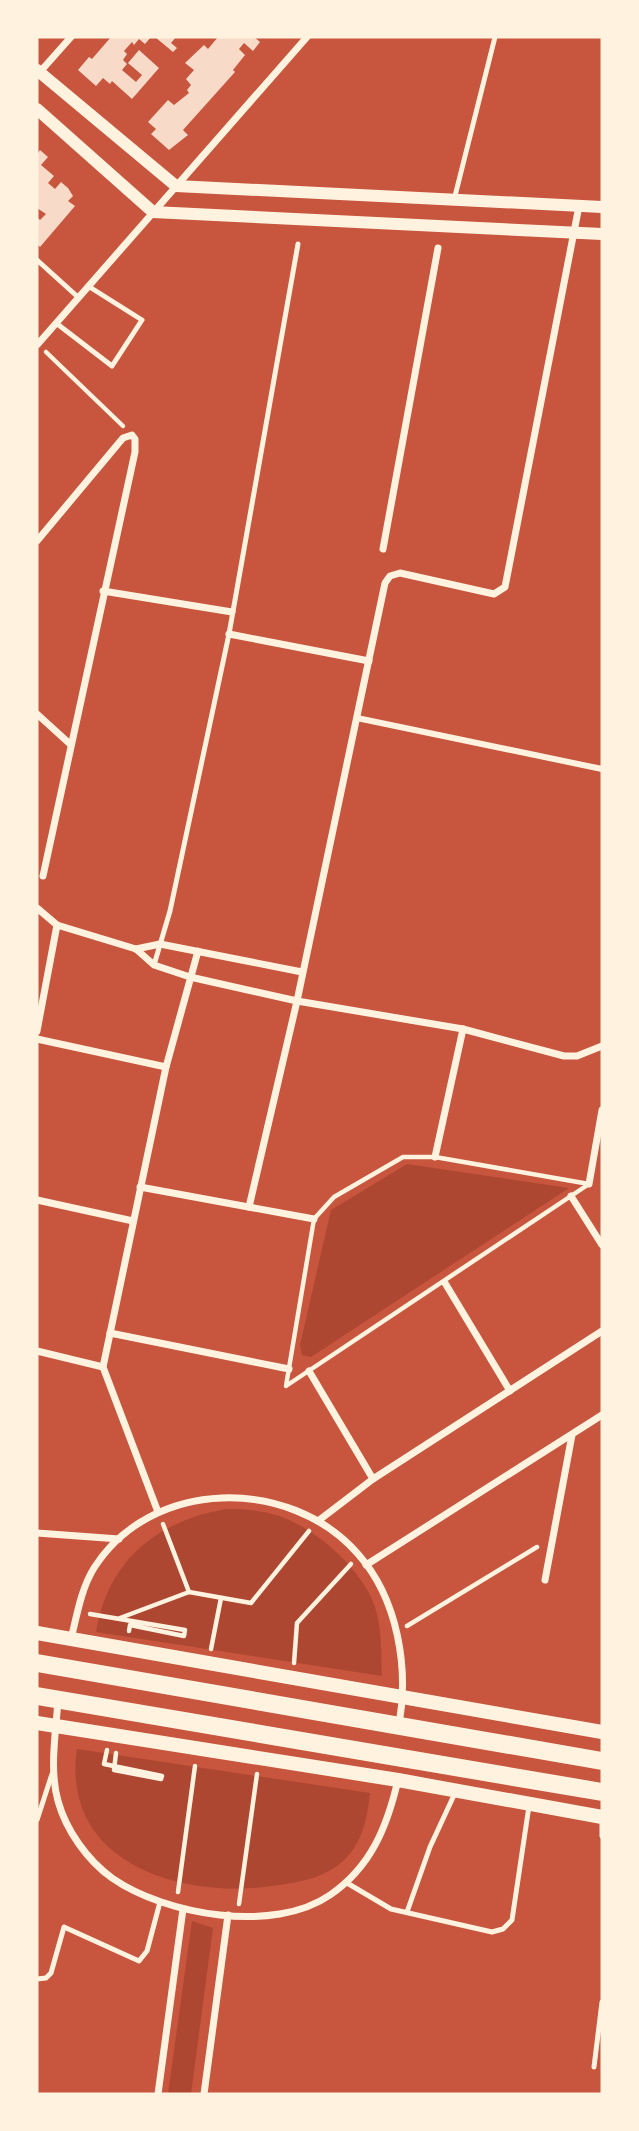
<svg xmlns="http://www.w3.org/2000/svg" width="639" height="2131" font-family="'Alegreya Sans',sans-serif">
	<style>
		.green { fill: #ae4732 }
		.building { fill: #f7dbc8 }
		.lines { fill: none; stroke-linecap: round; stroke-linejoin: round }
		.path { stroke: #fff3e0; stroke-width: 4.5 }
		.service { stroke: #fff3e0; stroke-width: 5 }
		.pedestrian { stroke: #fff3e0; stroke-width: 6 }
		.minor { stroke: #fff3e0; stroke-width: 7 }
		.tertiary { stroke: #fff3e0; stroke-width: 12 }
		.secondary { stroke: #fff3e0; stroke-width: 14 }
		.primary { stroke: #fff3e0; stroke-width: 18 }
	</style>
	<rect width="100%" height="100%" fill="#c8553d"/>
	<!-- green -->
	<g class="green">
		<polygon points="407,1164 569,1188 311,1357 302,1355 300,1345 331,1210"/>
		<path d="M226,1509C244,1509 262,1510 279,1516C316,1528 363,1570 375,1607C382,1628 381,1654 382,1676L96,1632C108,1560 157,1521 226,1509Z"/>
		<path d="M77,1749L370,1793C367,1819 363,1842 343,1861C326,1877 301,1882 279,1885C186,1901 60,1865 77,1749Z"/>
		<polygon points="192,1921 213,1928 191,2094 168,2094"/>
	</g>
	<!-- building -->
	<g class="building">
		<polygon points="111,37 151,37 145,44 139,39 134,45 132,42 124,51 127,54 123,60 127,64 122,70 136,82 142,75 128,63 139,50 159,68 132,99 112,81 110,84 103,78 96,86 78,70 89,57 92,59"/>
		<polygon points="155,37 176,37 171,43 177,48 173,52"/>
		<polygon points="218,37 254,37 260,42 253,51 244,43 239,49 245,55 233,70 235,72 183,130 188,135 169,150 151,134 156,129 148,122 168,100 174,105 189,93 187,90 191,85 186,79 194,70 185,63 204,45 208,49"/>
		<polygon points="40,150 48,157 41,165 54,176 48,183 55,189 61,182 68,188 73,196 68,201 75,206 40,247 37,244 37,217 40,220 46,214 37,208 37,155"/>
	</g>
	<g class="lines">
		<!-- path -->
		<g class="path">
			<polyline points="46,352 123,426"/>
			<polygon points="403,1157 435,1157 589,1184 286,1386 314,1219 334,1197"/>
			<polyline points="163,1524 189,1592"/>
			<polyline points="90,1614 185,1630 184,1636 130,1625 129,1631"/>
			<polyline points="120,1618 189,1592 251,1603 309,1531"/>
			<polyline points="407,1626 537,1547"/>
			<polyline points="211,1649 221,1598"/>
			<polyline points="294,1663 297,1623 351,1564"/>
			<polyline points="107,1750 104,1764 162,1776 161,1779 114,1770 116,1753"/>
			<polyline points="178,1892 195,1766"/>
			<polyline points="239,1904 257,1774"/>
		</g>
		<!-- service -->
		<g class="service">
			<polyline points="454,200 495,37"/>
			<polyline points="37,260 79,298"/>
			<polyline points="56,323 112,366 142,320 88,286"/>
			<polyline points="154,965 170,911 229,634 298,244"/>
			<polyline points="602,1817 602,1836"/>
			<polyline points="37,1820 52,1774"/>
			<polyline points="347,1883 391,1909 492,1932 503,1929 512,1920 529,1806"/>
			<polyline points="407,1912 430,1847 455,1793"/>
			<polyline points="37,1979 46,1978 51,1973 64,1927 139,1961 147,1951 160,1902"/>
			<polyline points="594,2067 602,2002"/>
		</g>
		<!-- pedestrian -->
		<polyline class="pedestrian" points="357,718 602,769"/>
		<!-- minor -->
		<g class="minor">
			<polyline points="39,73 71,37"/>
			<polyline points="37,345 307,37"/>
			<polyline points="37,541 123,438 132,435 135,439 135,452 43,876"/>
			<polyline points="383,549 438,248"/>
			<polyline points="103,591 232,612"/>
			<polyline points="229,634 369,661"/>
			<polyline points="37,714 70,744"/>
			<polyline points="37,908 57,925 136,949 154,965 190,977 297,1001 463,1029 564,1056 577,1056 602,1046"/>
			<polyline points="136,949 160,944 302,972"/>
			<polyline points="37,1031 57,925"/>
			<polyline points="37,1039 166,1067"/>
			<polyline points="435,1157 463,1029"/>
			<polyline points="589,1184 602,1110"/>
			<polyline points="140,1187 314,1219"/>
			<polyline points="571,1196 602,1245"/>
			<polyline points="37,1200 133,1221"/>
			<polyline points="249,1207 297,1001 385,583 390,576 400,573 494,594 505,587 579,206"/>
			<polyline points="445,1283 510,1391"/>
			<polyline points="110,1333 289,1369"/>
			<polyline points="37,1351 103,1367"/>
			<polyline points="309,1371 373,1479"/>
			<polyline points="158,1512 103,1367 166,1067 198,951"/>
			<polyline points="318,1521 373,1479 602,1331"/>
			<polyline points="37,1533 119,1539"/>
			<polyline points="366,1565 602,1415"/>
			<polyline points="545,1580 572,1435"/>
			<path d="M71,1639C77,1615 81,1589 94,1568C151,1478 290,1476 358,1554C398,1599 409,1668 399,1725"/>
			<path d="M58,1700C56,1732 49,1769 58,1801C66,1830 87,1860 112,1878C165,1915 274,1934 330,1895C371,1867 387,1827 398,1780"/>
			<polyline points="158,2094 183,1909"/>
			<polyline points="204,2094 228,1915"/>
		</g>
		<!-- tertiary -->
		<g class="tertiary">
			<polyline points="37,70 176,186 602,207"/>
			<polyline points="37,109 153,212 602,234"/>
		</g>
		<!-- secondary -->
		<g class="secondary">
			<polyline points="37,1633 602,1732"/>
			<polyline points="37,1723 398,1780 602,1817"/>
		</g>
		<!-- primary -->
		<g class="primary">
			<polyline points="37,1663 602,1761"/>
			<polyline points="37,1696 602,1792"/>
		</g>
	</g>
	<!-- border -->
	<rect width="639" height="2131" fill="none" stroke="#fff3e0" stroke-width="77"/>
</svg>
